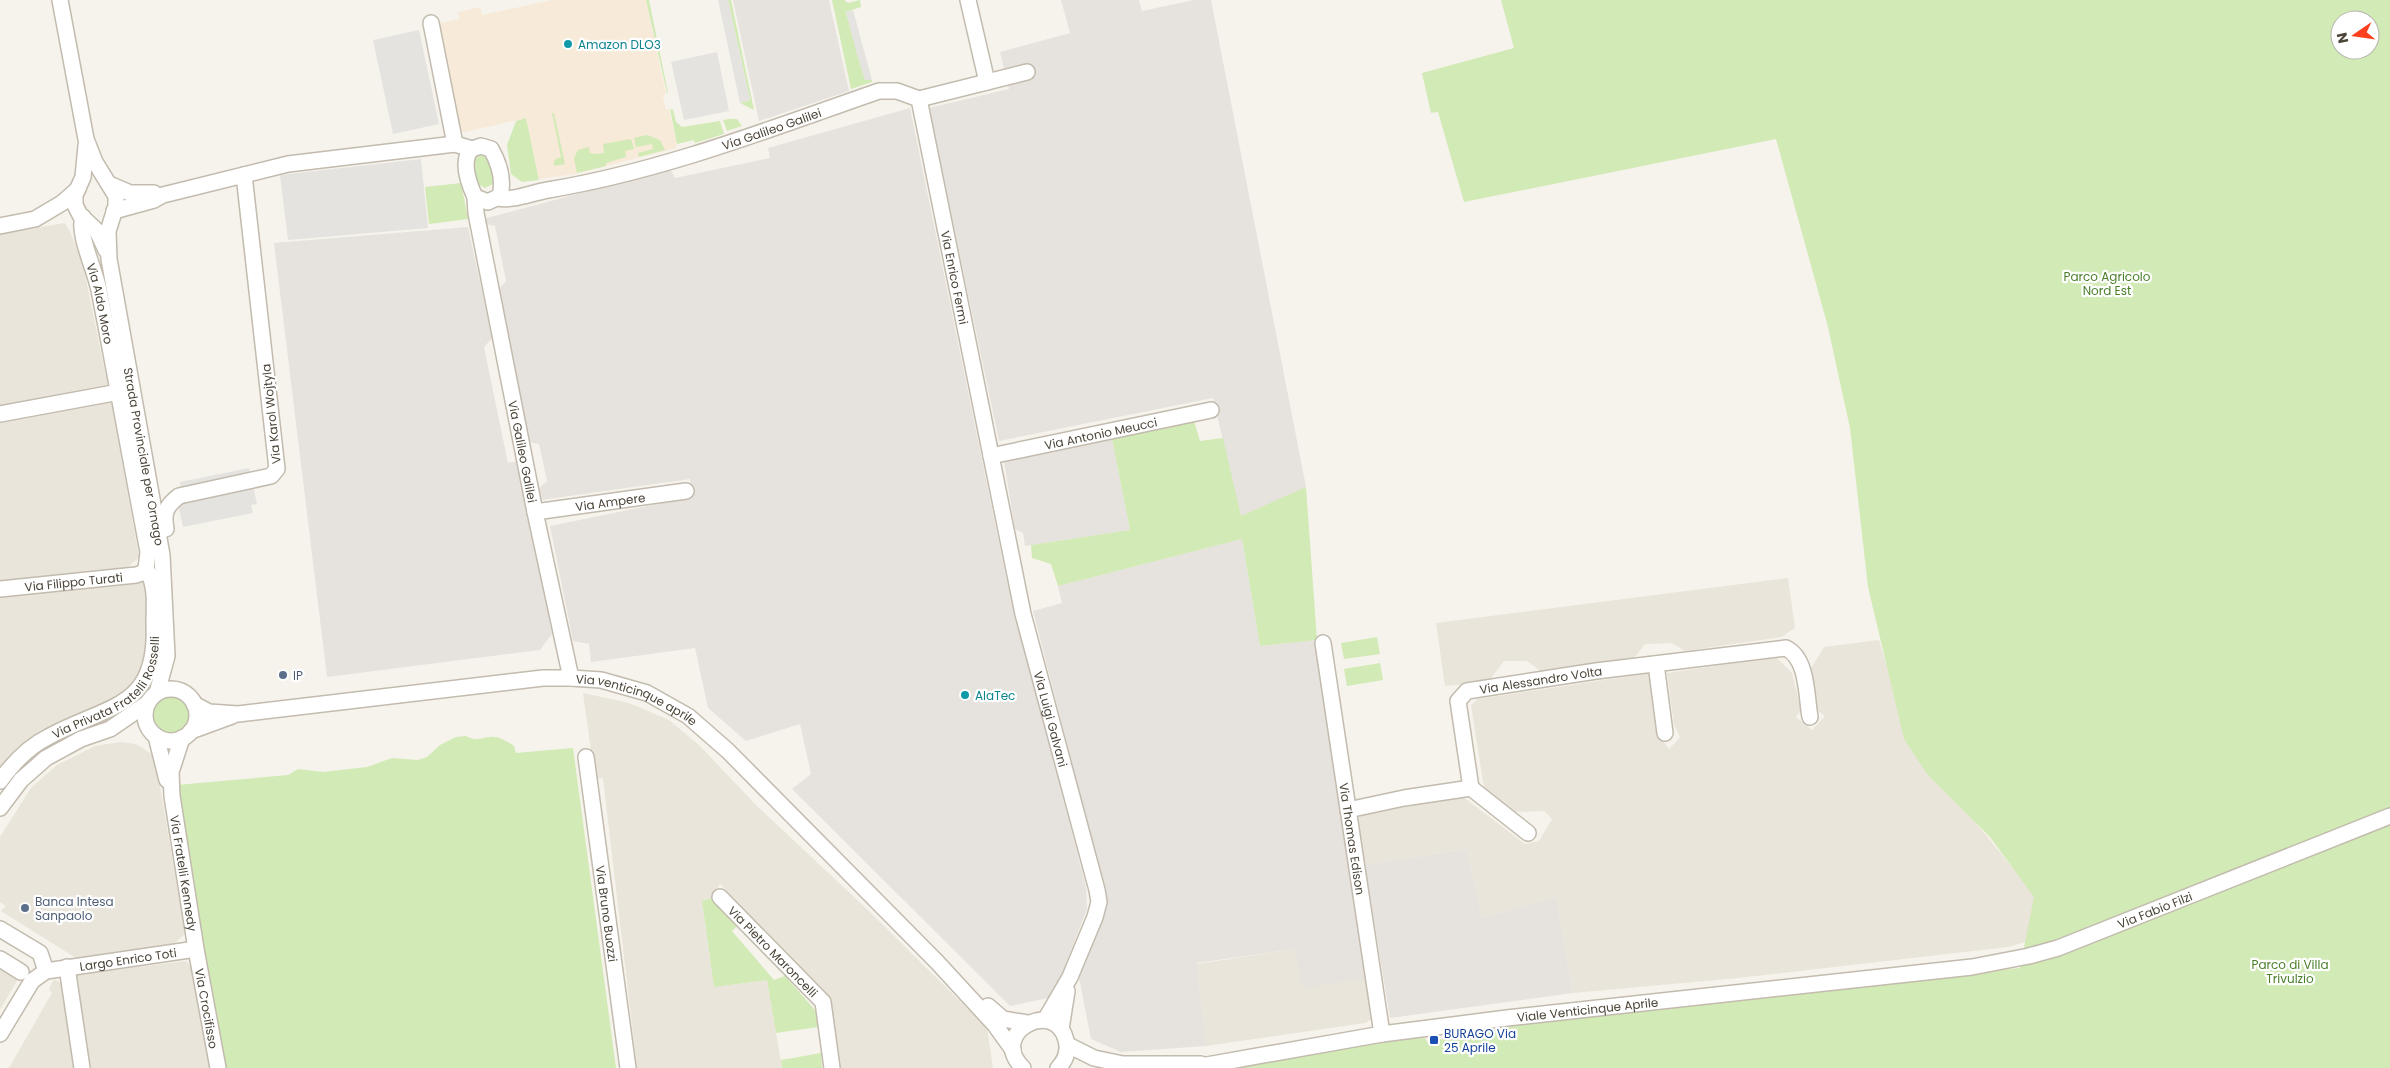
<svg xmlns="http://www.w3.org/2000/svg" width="2390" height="1068" font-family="Poppins,sans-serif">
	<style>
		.residential { fill: #eae5da }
		.commercial { fill: #f7ead8 }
		.industrial { fill: #e6e2dd }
		.green { fill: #d2eab5; fill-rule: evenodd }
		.parking { fill: #e5e3e0 }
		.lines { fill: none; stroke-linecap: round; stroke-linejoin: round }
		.minor-casing { stroke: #c2bbae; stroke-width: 18 }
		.minor { stroke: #fff; stroke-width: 15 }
		.culture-dot { fill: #0f9aa8; stroke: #fff; stroke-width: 2 }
		.service-dot { fill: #5c6f8a; stroke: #fff; stroke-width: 2 }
		.transit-dot { fill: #1a4fb4; stroke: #fff; stroke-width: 2 }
		.labels { text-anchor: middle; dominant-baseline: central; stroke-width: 4.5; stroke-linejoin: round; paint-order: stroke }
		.culture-label { font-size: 12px; fill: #0d838f; stroke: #fff; text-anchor: start }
		.street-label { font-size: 12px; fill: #4b4439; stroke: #fff }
		.park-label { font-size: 12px; fill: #4a7f2a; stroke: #fff }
		.service-label { font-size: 12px; fill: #4e5e75; stroke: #fff; text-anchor: start }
		.transit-label { font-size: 12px; fill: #164399; stroke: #fff; text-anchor: start }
	</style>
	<rect width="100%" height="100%" fill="#f6f3ec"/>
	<!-- residential -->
	<g class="residential">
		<polygon points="65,223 71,234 83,265 108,386 0,406 0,234"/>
		<polygon points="111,401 139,557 127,568 0,582 0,422"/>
		<polygon points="1788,578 1795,628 1781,637 1685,651 1672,643 1645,644 1630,664 1543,673 1527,661 1504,661 1488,682 1445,686 1436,623"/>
		<polygon points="140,580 146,584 148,648 143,676 120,695 36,738 0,768 0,596"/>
		<polygon points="1879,640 1910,746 1991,841 2063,931 2008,947 1738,978 1573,993 1556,897 1482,918 1467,849 1365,865 1357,819 1363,815 1462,796 1525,844 1539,841 1552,819 1544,811 1512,812 1484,788 1471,705 1478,699 1651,673 1658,735 1669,749 1680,737 1674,725 1667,673 1776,657 1792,673 1801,710 1796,717 1812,730 1825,716 1814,708 1810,670 1824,647"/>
		<polygon points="583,693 629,703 669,720 699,745 757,806 868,910 987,1028 993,1068 839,1068 829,997 720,884 712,898 702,901 714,987 767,980 782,1068 637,1068 603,778 595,779"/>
		<polygon points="120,742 136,744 155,756 185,934 170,947 79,960 1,911 6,906 0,902 0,837 31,788 57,765 95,746"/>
		<polygon points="1294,949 1367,978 1372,1019 1365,1023 1206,1046 1197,964"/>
		<polygon points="186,961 193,968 211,1068 91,1068 75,975"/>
		<polygon points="0,968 18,979 0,1010"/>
		<polygon points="54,979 61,983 75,1068 9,1068 52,993 49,989"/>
	</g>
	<!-- commercial -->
	<polygon class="commercial" points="552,0 646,0 666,94 663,96 666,110 669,109 677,144 676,148 575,174 539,179 526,118 460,133 436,24 460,19 458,12 480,7 482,15"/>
	<!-- industrial -->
	<g class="industrial">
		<polygon points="733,0 829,0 849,91 759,121"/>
		<polygon points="1061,0 1139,0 1142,11 1194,0 1211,0 1306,487 1241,517 1213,398 999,441 929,108 1009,89 1000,52 1070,33"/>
		<polygon points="910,108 1006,577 1086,887 1087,909 1053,997 1010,1006 792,789 811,774 800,724 746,741 708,708 695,648 591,662 589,644 573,641 550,526 692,497 690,479 541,500 539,488 547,481 539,444 530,442 528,435 499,289 506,281 495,226 486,224 485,221 487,218 670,169 675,178 770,158 768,148"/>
		<polygon points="468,227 492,338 484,347 498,415 508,463 518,461 552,634 540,650 327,677 274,243"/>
		<polygon points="1112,439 1130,530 1025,546 1023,533 1015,529 1004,461"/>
		<polygon points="1242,539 1260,646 1317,640 1367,978 1303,988 1294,949 1197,963 1206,1046 1121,1052 1091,1039 1079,978 1101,925 1105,902 1102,880 1033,611 1062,603 1058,586"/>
		<polygon points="1467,849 1482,918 1556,897 1573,993 1390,1018 1365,865"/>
	</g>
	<!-- green -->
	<g class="green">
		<polygon points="646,0 649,0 668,93 667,93"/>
		<polygon points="728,0 731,0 754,110 740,103 750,100"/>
		<polygon points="832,0 844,0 848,3 860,0 861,7 846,12 865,80 872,80 872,82 851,89"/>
		<path d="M1501,0H2390V1068H1224L1385,1040L1425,1038L1428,1043L1482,1027L2020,968L2034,897L1990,837L1927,774L1904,739L1868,587L1850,428L1844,401L1828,327L1776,139L1464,202L1438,112L1431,113L1422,73L1514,48ZM2340,20H2370V50H2340Z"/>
		<polygon points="670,109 673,110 676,122 682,127 720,121 724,134 695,143 694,140 677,144"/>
		<polygon points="552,113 554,113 565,164 554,166 554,160 561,157"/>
		<polygon points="526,118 539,180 522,182 511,174 507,145 516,121"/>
		<polygon points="729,119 737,119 742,126 727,131 723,120"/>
		<polygon points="647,135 660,140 665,150 639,157 638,153 653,149 652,144 636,147 634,138"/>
		<polygon points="631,139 634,149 625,151 626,157 606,163 606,166 577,173 574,158 578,150 589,147 590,153 595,154 604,153 603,144"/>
		<polygon points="482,155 489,158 494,178 493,184 485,188 477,183 473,168 475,158"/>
		<polygon points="461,183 468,219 429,224 425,187"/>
		<polygon points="1194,421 1200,441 1223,438 1241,516 1306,487 1317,640 1260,646 1242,539 1058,586 1051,564 1032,558 1031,545 1130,530 1112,439"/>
		<polygon points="1377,637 1380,654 1344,659 1341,643"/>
		<polygon points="1380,663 1383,680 1347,686 1344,669"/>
		<circle cx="172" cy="716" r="20"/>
		<path d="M466,736C477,742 480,738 490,737C498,735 508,742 514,746L516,753L573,748L616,1068H222L177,785L288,775L298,769L323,772L367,767L392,758L418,760L427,757L440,745L456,737Z"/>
		<polygon points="712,898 737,926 732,931 774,980 785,976 815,1010 818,1027 776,1033 767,980 714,987 702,901"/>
		<polygon points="821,1053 822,1068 782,1068 781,1060"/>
	</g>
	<!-- parking -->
	<g class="parking">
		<polygon points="718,0 728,0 750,100 740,103"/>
		<polygon points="853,10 872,80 865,80 857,55 846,12"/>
		<polygon points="419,30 439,124 393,134 373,40"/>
		<polygon points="717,52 729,111 684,120 671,62"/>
		<polygon points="421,159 428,228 288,240 280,175"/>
		<polygon points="249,468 257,504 251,505 253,513 183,527 176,495 181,489 180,482"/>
	</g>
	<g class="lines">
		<!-- minor casing -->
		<g class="minor-casing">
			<g id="minor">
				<path id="s1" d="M60,0L86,139L95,162L116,196V206L108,231L109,259L162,555L167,656L157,693"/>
				<polyline points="968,0 987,82"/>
				<polyline points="431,23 455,144"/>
				<path id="s2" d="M919,99L1023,614L1097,890L1099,902L1095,917L1070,977L1045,1020"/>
				<polyline points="919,99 1027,72"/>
				<polyline points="86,146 83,177 75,195 75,205 80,215 97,231 106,250"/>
				<path d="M481,146L491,149C499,163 504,180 500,196L488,202L475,197C469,184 460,160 472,149Z"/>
				<polyline points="109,184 130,193 154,193"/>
				<path id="s3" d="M475,197L476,213L535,512L571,678"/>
				<path id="s4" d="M497,198C515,201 530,193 548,190C662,171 770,129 879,91H897L919,99"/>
				<polyline points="114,211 154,200 163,195 288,164 455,144 472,149"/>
				<path id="s5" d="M83,217C77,233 95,270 99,290C116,377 132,464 148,552L146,569"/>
				<polyline points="0,226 35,219 62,203 78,189"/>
				<polyline points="0,414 119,392"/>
				<path id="s6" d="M991,456L1211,410"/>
				<path id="s7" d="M535,512L686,491"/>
				<path d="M166,529C163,513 166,506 179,496L271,476L277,469L244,175"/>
				<path id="s8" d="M0,589L136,575L142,573L146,569"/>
				<path id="s9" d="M1323,643L1382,1034"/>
				<polyline points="1656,664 1665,733"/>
				<circle cx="171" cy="715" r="26"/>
				<path id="s10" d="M194,704L209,712L238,714L543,678H571L601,680L647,693L688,716L728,751L937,962L995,1025L1013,1050"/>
				<polyline points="191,731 232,716"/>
				<polyline points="156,736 167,780"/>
				<path id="s11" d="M182,738L171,772L172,796L196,949L218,1068"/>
				<path id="s12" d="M586,757L628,1068"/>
				<path id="s13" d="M0,781C13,763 28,747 48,737C108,704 158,710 154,624C154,606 157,585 146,569"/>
				<path id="s14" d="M1471,788L1458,701L1467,691L1596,671L1786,648C1808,659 1806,695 1810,717"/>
				<polyline points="0,808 21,780 46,758 81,739 110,729 148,703"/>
				<polyline points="1348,810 1404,798 1471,788 1528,833"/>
				<path id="s15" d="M720,897L823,1002L832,1068"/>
				<polyline points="0,929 40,953 46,971"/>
				<polyline points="0,959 21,972"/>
				<polyline points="67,967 82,1068"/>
				<polyline points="988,1006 1003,1019 1027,1023"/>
				<polyline points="1061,1029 1067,991"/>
				<path id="s16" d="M0,1034L32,981L46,971L196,949"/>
				<polyline points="1068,1045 1094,1058 1123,1064 1201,1064"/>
				<path d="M1023,1068C987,1033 1055,997 1066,1040C1069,1051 1066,1060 1058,1068"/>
				<path id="s17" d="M1190,1068L1382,1034L1507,1018L1972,967L2029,956L2058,948L2390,816"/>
			</g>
		</g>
		<!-- minor -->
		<use href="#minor" class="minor"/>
	</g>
	<!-- markers -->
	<g class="culture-dot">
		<circle cx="568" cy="44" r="5"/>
		<circle cx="965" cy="695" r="5"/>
	</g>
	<g class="service-dot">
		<circle cx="283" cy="675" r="5"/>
		<circle cx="25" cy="908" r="5"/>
	</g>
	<rect class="transit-dot" x="1429" y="1035" width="10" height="10" rx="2.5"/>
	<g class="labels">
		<!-- culture labels -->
		<g class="culture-label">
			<text x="578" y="44">Amazon DLO3</text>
			<text x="975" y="695">AlaTec</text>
		</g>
		<!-- street labels -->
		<g class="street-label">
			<text stroke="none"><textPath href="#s4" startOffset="284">Via Galileo Galilei</textPath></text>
			<text stroke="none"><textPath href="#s2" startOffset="182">Via Enrico Fermi</textPath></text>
			<text stroke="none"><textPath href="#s5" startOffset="89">Via Aldo Moro</textPath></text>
			<text transform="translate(271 414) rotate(-96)">Via Karol Wojtyla</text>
			<text stroke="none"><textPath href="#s6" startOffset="112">Via Antonio Meucci</textPath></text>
			<text stroke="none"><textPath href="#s3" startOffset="259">Via Galileo Galilei</textPath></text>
			<text stroke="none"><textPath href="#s1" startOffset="471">Strada Provinciale per Ornago</textPath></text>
			<text stroke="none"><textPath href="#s7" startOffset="76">Via Ampere</textPath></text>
			<text stroke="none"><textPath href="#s8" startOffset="74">Via Filippo Turati</textPath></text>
			<text stroke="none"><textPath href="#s14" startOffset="176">Via Alessandro Volta</textPath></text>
			<text stroke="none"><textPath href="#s13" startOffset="148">Via Privata Fratelli Rosselli</textPath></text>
			<text stroke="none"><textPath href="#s10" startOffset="451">Via venticinque aprile</textPath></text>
			<text stroke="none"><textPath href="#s2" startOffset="634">Via Luigi Galvani</textPath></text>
			<text stroke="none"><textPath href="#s9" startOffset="198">Via Thomas Edison</textPath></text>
			<text stroke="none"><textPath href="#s11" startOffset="138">Via Fratelli Kennedy</textPath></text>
			<text stroke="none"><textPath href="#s17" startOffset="981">Via Fabio Filzi</textPath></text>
			<text stroke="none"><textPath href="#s12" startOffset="158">Via Bruno Buozzi</textPath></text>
			<text stroke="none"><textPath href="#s15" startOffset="76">Via Pietro Maroncelli</textPath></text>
			<text stroke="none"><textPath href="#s16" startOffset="162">Largo Enrico Toti</textPath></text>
			<text stroke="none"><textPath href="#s11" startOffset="275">Via Crocifisso</textPath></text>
			<text stroke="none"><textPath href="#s17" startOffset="402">Viale Venticinque Aprile</textPath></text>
		</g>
		<!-- park labels -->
		<g class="park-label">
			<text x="2107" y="276">Parco Agricolo<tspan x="2107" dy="14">Nord Est</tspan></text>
			<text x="2290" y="964">Parco di Villa<tspan x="2290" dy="14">Trivulzio</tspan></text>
		</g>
		<!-- service labels -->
		<g class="service-label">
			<text x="293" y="675">IP</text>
			<text x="35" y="901">Banca Intesa<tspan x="35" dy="14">Sanpaolo</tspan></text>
		</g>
		<!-- transit labels -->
		<g class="transit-label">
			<text x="1444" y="1033">BURAGO Via<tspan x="1444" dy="14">25 Aprile</tspan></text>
		</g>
	</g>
	<!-- north arrow -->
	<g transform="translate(2355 35) rotate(257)"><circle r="24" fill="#ffffff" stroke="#b7b4b0"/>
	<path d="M0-4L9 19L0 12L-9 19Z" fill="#fc3f1d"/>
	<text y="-8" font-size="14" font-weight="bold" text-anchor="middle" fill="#4b4439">N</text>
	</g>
</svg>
